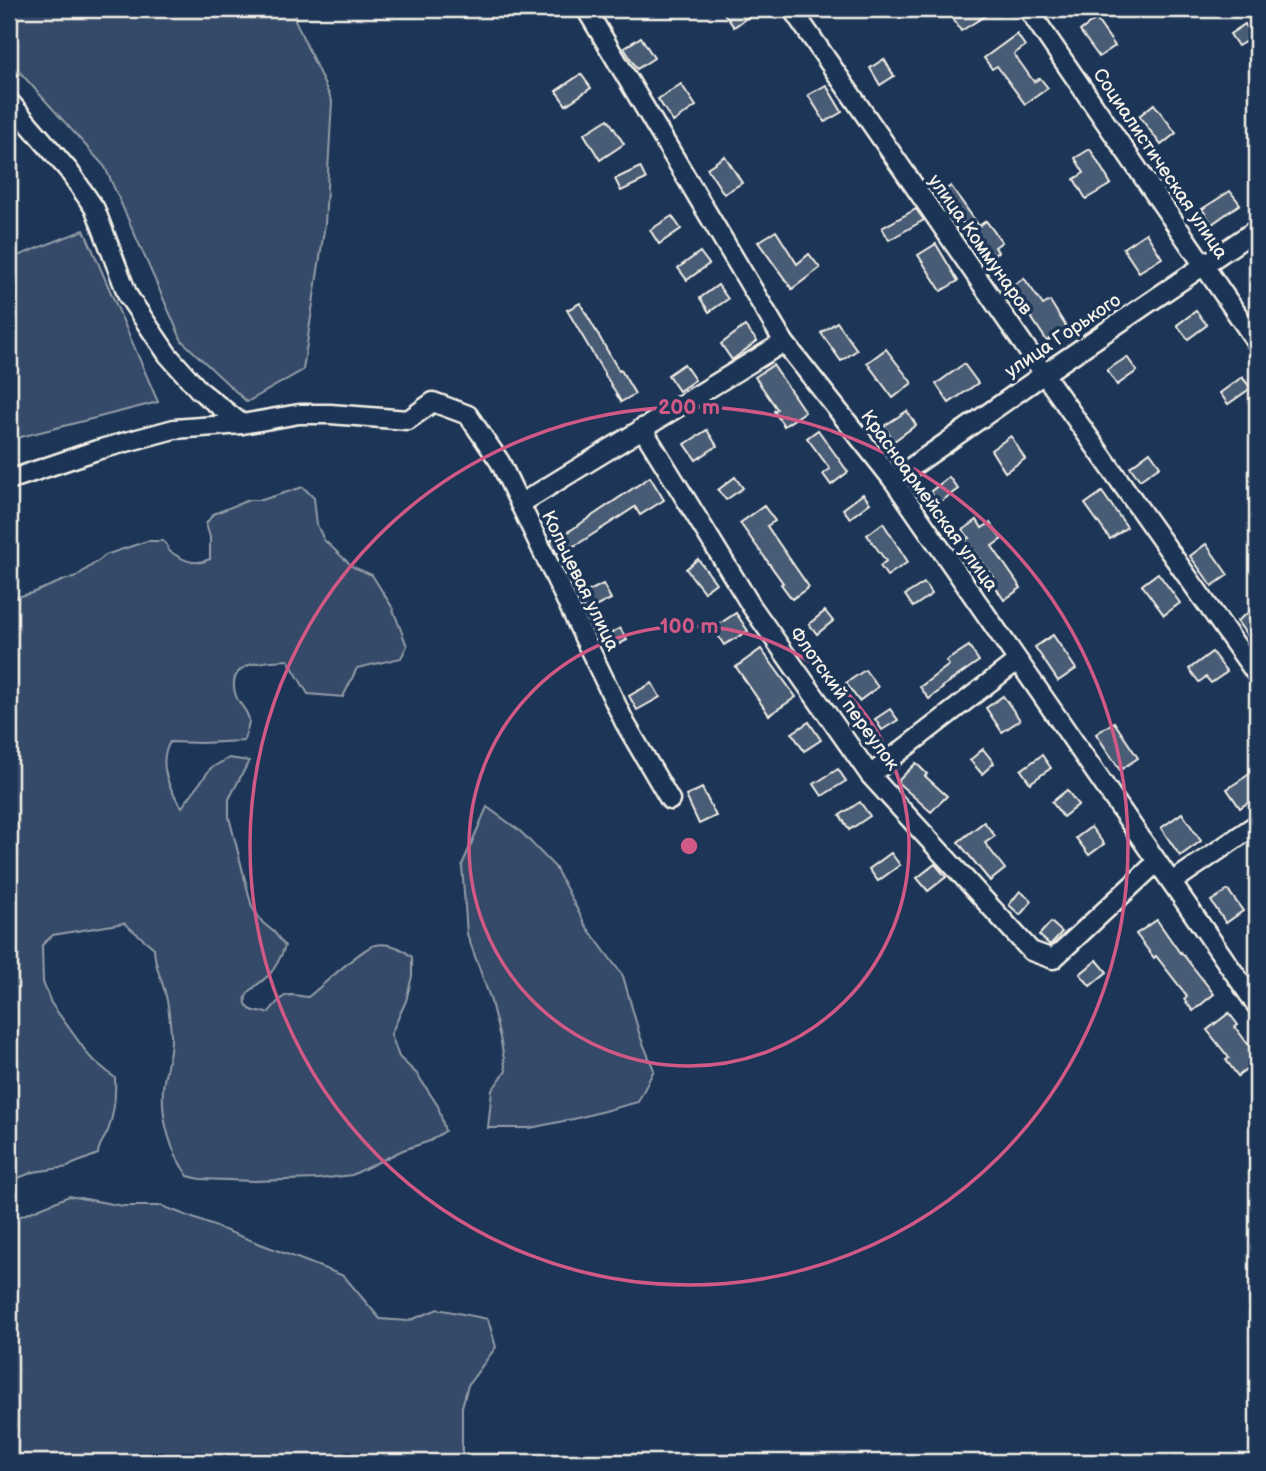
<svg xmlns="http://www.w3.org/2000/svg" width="1266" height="1471" font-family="'Balsamiq Sans',sans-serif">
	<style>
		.green { fill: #354a67; stroke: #949ea8; stroke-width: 2 }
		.building { fill: #485b74; stroke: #f4f1e8; stroke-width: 2 }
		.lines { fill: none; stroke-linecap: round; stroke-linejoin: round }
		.minor-casing { stroke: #f4f1e8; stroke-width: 23 }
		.minor { stroke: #1d3557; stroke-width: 18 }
		.ring { fill: none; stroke: #d15985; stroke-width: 3.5 }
		.labels { text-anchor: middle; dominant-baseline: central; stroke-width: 7; stroke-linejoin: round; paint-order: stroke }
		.street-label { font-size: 19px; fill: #f4f1e8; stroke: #1d3557 }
		.centre { fill: #d15985; stroke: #1d3557; stroke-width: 3.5 }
		.ring-label { font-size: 21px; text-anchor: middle; font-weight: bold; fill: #d15985; stroke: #1d3557; stroke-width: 7; stroke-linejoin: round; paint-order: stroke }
	</style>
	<rect width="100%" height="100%" fill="#1d3557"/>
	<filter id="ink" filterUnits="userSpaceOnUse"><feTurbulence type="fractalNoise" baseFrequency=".0143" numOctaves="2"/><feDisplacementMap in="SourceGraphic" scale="14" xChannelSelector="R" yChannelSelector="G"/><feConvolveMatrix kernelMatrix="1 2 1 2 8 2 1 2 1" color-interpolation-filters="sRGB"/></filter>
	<g filter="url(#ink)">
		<!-- green -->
		<g class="green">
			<polygon points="9,9 297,9 295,20 332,101 325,224 303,370 247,402 182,341 105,167 9,60"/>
			<polygon points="84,230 158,402 9,440 9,258 10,259"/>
			<path d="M303,487L314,498L317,525L324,540L353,567L372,575L392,607L407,646L401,658L357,668L343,697L308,694L288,660C265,661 224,661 236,696C239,704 248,711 249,720C249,727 245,733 244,741L201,743L170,742C157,763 169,789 182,807L211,768L229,758L249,761L229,799V817L252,907L263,923L274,932L285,946C281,957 277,966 269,975C264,980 247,991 246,997C243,1012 260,1013 269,1012C285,992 284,994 308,997C321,987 363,947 375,945C389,942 402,948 412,957V976L406,1001L391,1034L399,1057L417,1074L438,1106L445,1131L430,1141L403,1150L352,1175L319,1179L254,1181L200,1179L188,1176C170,1152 161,1118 163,1088C165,1069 172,1053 171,1034C170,1021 169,1008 166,996C162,979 154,966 154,948L124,923L53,935L42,945L43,982L51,1003L90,1057L115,1078C116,1095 114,1112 109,1128C106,1138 98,1144 98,1154L73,1164L68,1167L33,1172L9,1182V599L32,593L67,579L74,578L102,558L105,555L147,541H163L167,545L168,550C181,559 194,567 210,559V537L206,524L213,514L249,500H262Z"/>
			<polygon points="487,807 520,831 555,867 586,926 623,976 640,1036 654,1070 638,1102 574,1119 530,1128 488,1128 492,1090 506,1071 501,1042 490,998 467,934 462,865"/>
			<polygon points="69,1196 123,1206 162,1206 344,1276 380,1319 408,1321 438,1309 488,1319 496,1347 468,1385 462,1407 462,1462 11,1462 9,1457 9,1221"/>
		</g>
		<!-- building -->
		<g class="building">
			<polygon points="721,9 759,9 734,27"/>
			<polygon points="965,9 996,9 961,31 952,17"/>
			<polygon points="1096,19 1115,46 1099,57 1080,31"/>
			<polygon points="1245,24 1253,37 1238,46 1230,34"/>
			<polygon points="1017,34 1025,46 1014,54 1034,82 1040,78 1048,88 1025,104 997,66 992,69 984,58"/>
			<polygon points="641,37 654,58 637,69 624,48"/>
			<polygon points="884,59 894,76 880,85 870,68"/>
			<polygon points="581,74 591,88 566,105 556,91"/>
			<polygon points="681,84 696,106 673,122 658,99"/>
			<polygon points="826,85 842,112 825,122 808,95"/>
			<polygon points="1154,104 1176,133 1161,145 1139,116"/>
			<polygon points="608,119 624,144 600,160 584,134"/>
			<polygon points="1090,149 1111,184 1086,199 1074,179 1084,173 1075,158"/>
			<polygon points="725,156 742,183 724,194 707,168"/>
			<polygon points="640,167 646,179 621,191 615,179"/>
			<polygon points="951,186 979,226 986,221 1002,242 995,247 998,252 989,258 957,215 954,217 938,195"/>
			<polygon points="1230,191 1240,204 1212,224 1202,209"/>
			<polygon points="916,209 924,220 889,240 882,228"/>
			<polygon points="672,216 681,229 659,244 650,230"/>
			<polygon points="776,231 797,264 809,254 820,268 792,289 758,242"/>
			<polygon points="1146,233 1162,258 1139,272 1123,248"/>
			<polygon points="936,244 958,281 941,291 918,255"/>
			<polygon points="700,252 709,264 687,280 678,268"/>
			<polygon points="1024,278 1043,305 1050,301 1067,328 1047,341 1019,299 1015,302 1007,290"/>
			<polygon points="718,285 728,299 709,312 700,298"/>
			<polygon points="580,303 619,371 621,370 635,394 621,402 567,310"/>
			<polygon points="1196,311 1207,325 1188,339 1177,325"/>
			<polygon points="837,322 857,350 841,361 821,333"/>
			<polygon points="745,326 757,341 732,360 721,344"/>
			<polygon points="886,349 912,383 893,398 867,363"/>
			<polygon points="1127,357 1137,371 1117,385 1107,370"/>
			<polygon points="684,364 695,380 679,391 668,375"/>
			<polygon points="964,364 978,383 949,403 936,384"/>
			<polygon points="773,365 805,412 784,426 774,411 777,409 755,377"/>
			<polygon points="1242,377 1251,388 1228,404 1220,393"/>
			<polygon points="907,411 916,425 894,441 884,426"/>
			<polygon points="707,430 717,446 696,460 685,444"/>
			<polygon points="818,430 848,472 831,485 823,474 830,469 807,438"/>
			<polygon points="1011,436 1025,459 1005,472 991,450"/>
			<polygon points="1150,452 1160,466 1140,480 1130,467"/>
			<polygon points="650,477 664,500 640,515 635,507 578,544 557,554 550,541 571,530"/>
			<polygon points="735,477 743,488 726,500 718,490"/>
			<polygon points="949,477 958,489 939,503 930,492"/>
			<polygon points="1102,492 1127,527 1110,539 1085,504"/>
			<polygon points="863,494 870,503 850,518 843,509"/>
			<polygon points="764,506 775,521 767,526 809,587 792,599 781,584 783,583 740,523"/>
			<polygon points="977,520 982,528 990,523 1002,539 992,546 1021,588 1004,600 990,579 993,577 965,540 969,538 963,530"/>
			<polygon points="883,523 908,562 887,576 880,566 886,561 867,535"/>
			<polygon points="1206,544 1228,575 1212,586 1190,556"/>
			<polygon points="698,559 716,583 704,592 686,569"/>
			<polygon points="1158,573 1180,603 1164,615 1142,585"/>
			<polygon points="924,583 932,594 913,607 905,595"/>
			<polygon points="603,584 611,599 585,612 577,597"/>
			<polygon points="1257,606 1257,628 1247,635 1237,621"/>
			<polygon points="825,611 833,621 817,634 809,624"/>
			<polygon points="736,613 748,631 724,645 713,628"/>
			<polygon points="620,628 627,640 608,650 601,639"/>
			<polygon points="1053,635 1076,669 1058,681 1035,647"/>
			<polygon points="969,646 979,661 942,687 943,688 929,699 920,687 949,665 946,661"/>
			<polygon points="761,649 796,697 769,715 736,667"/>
			<polygon points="1212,652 1227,672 1211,683 1206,677 1199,682 1189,669"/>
			<polygon points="865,670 878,687 859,701 846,683"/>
			<polygon points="652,683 660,697 637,710 629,696"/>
			<polygon points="1003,696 1020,720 1002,732 986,708"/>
			<polygon points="890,709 898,720 882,730 875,719"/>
			<polygon points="809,722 821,740 804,751 792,733"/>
			<polygon points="1114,722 1138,758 1120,770 1096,734"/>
			<polygon points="983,749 994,763 982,774 970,760"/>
			<polygon points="1042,755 1051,768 1030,783 1021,770"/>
			<polygon points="916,763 927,774 925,776 947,796 931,812 897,782"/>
			<polygon points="838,769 846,781 822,796 814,784"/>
			<polygon points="1257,769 1257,796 1240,808 1227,789"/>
			<polygon points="702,788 716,816 699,824 686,796"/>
			<polygon points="1067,790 1078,805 1063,817 1052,802"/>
			<polygon points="860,802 870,816 849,830 840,815"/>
			<polygon points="1182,813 1201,841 1180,856 1161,828"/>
			<polygon points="984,822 995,836 985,843 1005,869 990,881 958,842"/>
			<polygon points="1091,827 1104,844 1089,855 1076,838"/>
			<polygon points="891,853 900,865 878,881 869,869"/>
			<polygon points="935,864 946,877 928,891 917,878"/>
			<polygon points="1228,890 1243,911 1226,923 1211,901"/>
			<polygon points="1020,891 1032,901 1020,915 1009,905"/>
			<polygon points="1157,920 1180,953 1181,952 1214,994 1193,1011 1184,999 1187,996 1156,956 1154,958 1136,934"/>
			<polygon points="1051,922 1062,932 1050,945 1039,935"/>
			<polygon points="1097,960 1107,972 1090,986 1080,974"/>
			<polygon points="1229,1013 1238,1025 1235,1027 1257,1056 1257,1062 1238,1076 1226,1060 1229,1058 1207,1030"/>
		</g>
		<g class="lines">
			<!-- minor casing -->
			<g class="minor-casing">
				<g id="minor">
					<polyline points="586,9 784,342 893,480 1257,1006"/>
					<polyline points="792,9 1044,374 1257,675"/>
					<polyline points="1028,9 1257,343"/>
					<polyline points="9,101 69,171 95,209 128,296 168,355 199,390 242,424"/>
					<polyline points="642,428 752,607 870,775 1031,951 1053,959 1157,862"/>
					<polyline points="9,480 97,450 174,429 242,424 299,414 330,414 408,420 433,402 468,415 500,462 520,504"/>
					<polyline points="893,480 1044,374 1257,229"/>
					<polyline points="870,775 1017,661"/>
					<polyline points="670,800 625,723 520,504 784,342"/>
					<polyline points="1172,882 1257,824"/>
				</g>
			</g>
			<!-- minor -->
			<use href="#minor" class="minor"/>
		</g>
	</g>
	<!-- distance rings -->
	<g class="ring">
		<circle cx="689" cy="846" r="220"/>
		<circle cx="689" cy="846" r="439"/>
	</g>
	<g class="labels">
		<!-- street labels -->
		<g class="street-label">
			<text transform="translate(1160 164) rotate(56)">Социалистическая улица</text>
			<text transform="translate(980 245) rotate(55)">улица Коммунаров</text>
			<text transform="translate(1063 336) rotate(-34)">улица Горького</text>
			<text transform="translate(929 501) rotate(54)">Красноармейская улица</text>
			<text transform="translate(580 581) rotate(64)">Кольцевая улица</text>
			<text transform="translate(844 699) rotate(54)">Флотский переулок</text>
		</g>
	</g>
	<circle cx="689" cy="846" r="10" class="centre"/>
	<g class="ring-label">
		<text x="689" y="414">200 m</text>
		<text x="689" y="633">100 m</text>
	</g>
	<!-- margin -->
	<rect width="1266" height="1471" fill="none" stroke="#1d3557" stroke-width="35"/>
	<rect x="18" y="18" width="1231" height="1436" fill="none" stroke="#f4f1e8" stroke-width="2.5" filter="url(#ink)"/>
</svg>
